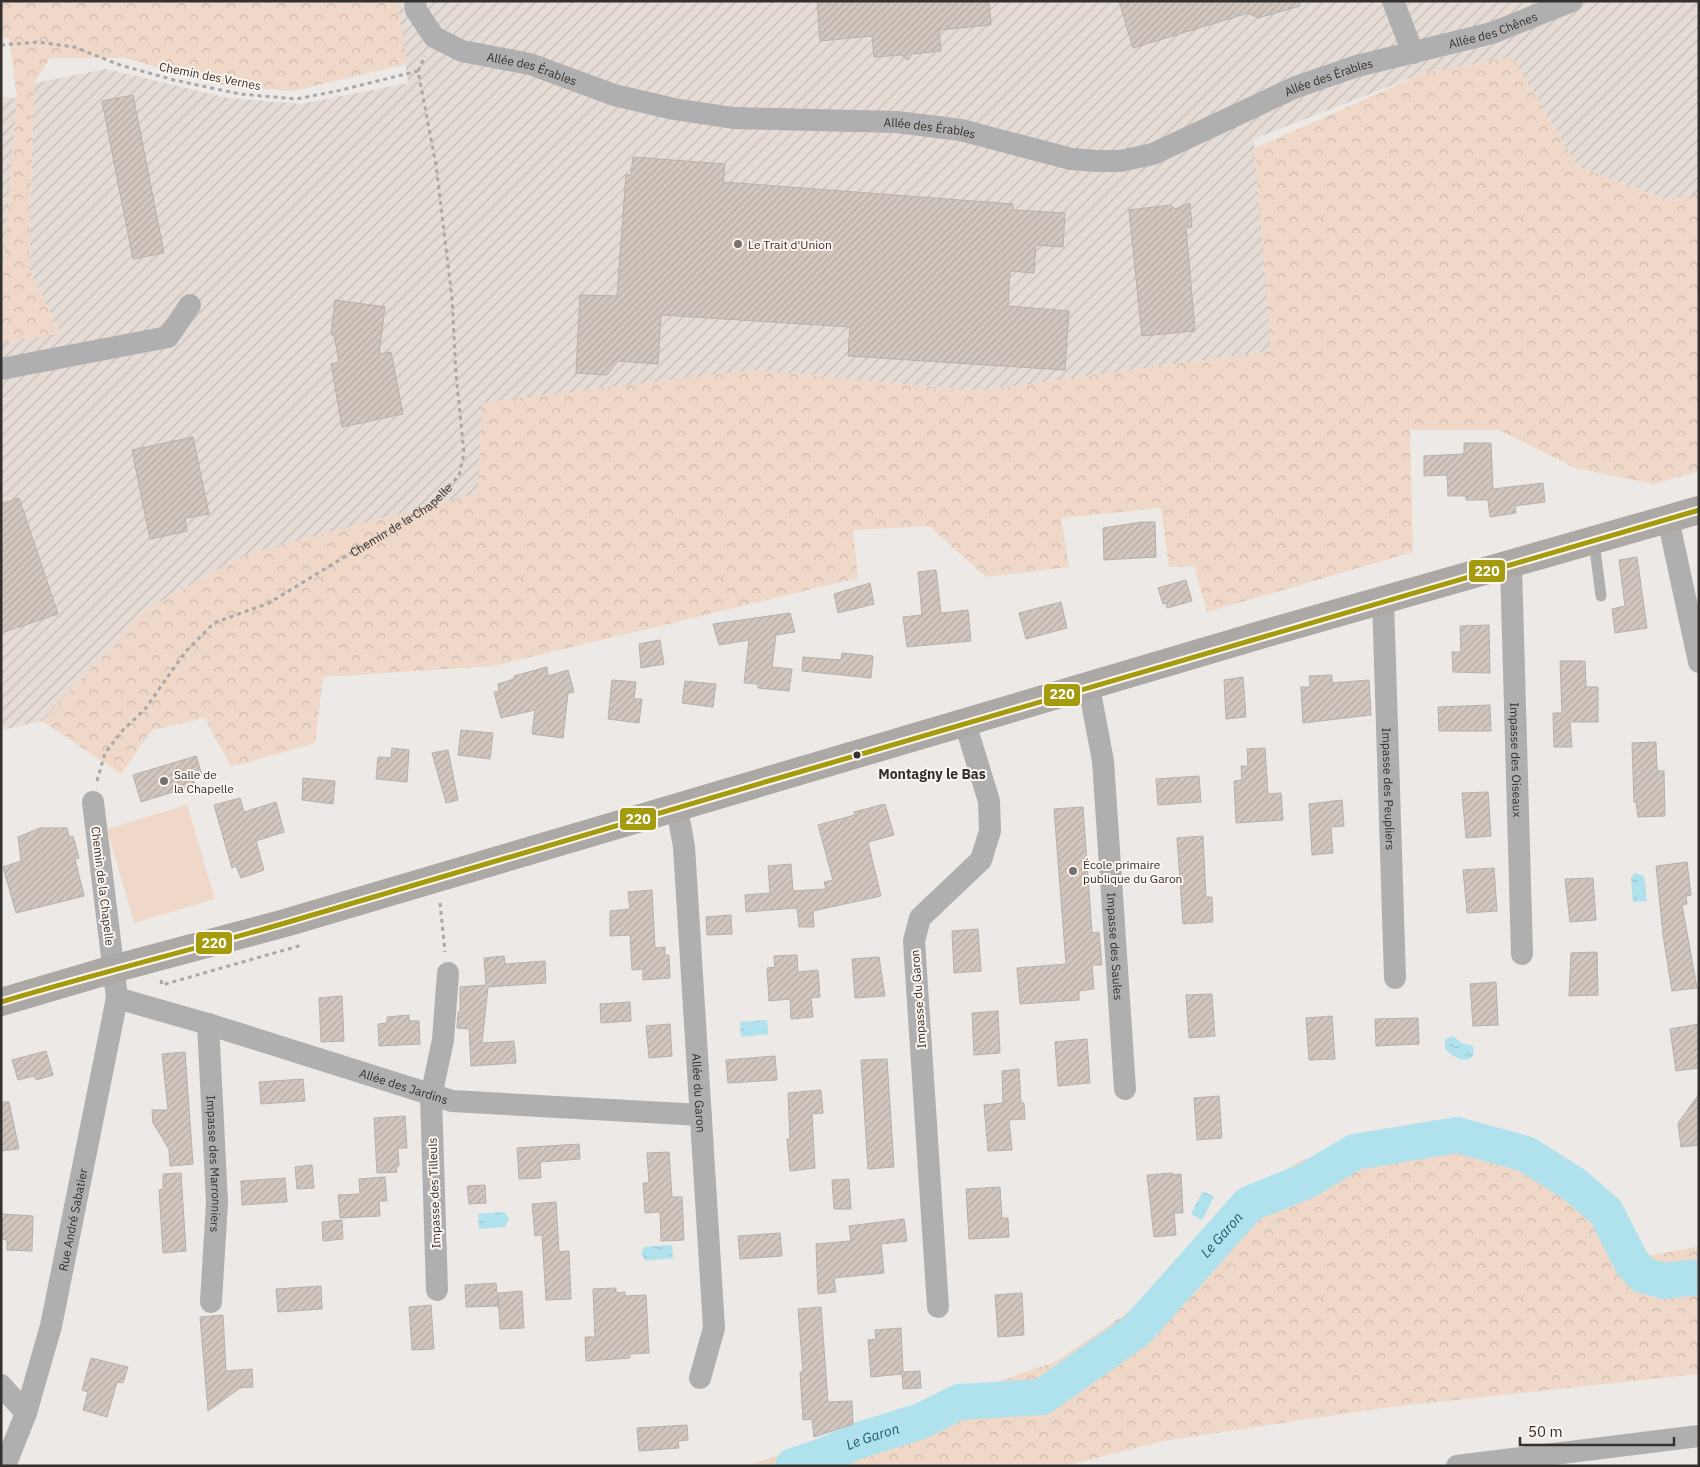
<svg xmlns="http://www.w3.org/2000/svg" width="1700" height="1467" font-family="'IBM Plex Sans',sans-serif">
	<style>
		.industrial { fill: url(#industrial-furrows) }
		.grass { fill: #efd8c8 }
		.forest { fill: url(#forest-crowns) }
		.water { fill: url(#water-ripples) }
		.lines { fill: none; stroke-linecap: round; stroke-linejoin: round }
		.river { stroke: #b0e2ee; stroke-width: 36 }
		.building { fill: url(#building-hatch); stroke: #b3b1ae }
		.path { stroke: #aaa8a6; stroke-width: 3; stroke-dasharray: 4 4; stroke-linecap: butt }
		.lane { stroke: #b0afaf; stroke-width: 11 }
		.street { stroke: #b0afaf; stroke-width: 22 }
		.primary { stroke: #aba8a6; stroke-width: 28 }
		.bus-1-casing { stroke: #fdf5ef; stroke-width: 9 }
		.bus-1 { stroke: #a49b0e; stroke-width: 5 }
		.poi-dot { fill: #74716e; stroke: #fdf5ef; stroke-width: 2 }
		.bus-dot { fill: #33302e; stroke: #fdf5ef; stroke-width: 2 }
		.labels { text-anchor: middle; dominant-baseline: central; stroke-width: 4; stroke-linejoin: round; paint-order: stroke }
		.street-label { font-size: 12px; fill: #33302e; stroke: #fdf5ef }
		.poi-label { font-size: 12px; fill: #33302e; stroke: #fdf5ef; text-anchor: start }
		.neighbourhood-label { font-size: 14px; font-weight: bold; fill: #33302e; stroke: #fdf5ef }
		.water-label { font-size: 14px; font-style: italic; fill: #225c6a; stroke: #fdf5ef }
		.line-badge { stroke: #fdf5ef; stroke-width: 2 }
		.badge-label { font-size: 14px; text-anchor: middle; font-weight: bold; fill: #fff }
	</style>
	<defs>
		<pattern id="industrial-furrows" width="10" height="10" patternUnits="userSpaceOnUse" patternTransform="scale(1.25)"><rect width="10" height="10" fill="#e6dcd6"/><path d="M-1 1l2-2M0 10L10 0M9 11l2-2" fill="none" stroke="#c6bdb8"/></pattern>
		<pattern id="forest-crowns" width="20" height="18" patternUnits="userSpaceOnUse" patternTransform="scale(1.25)"><rect width="20" height="18" fill="#efd8c8"/><path d="M2 6a3 3 0 1 1 6 0M12 15a3 3 0 1 1 6 0" fill="none" stroke="#cdbaac"/></pattern>
		<pattern id="water-ripples" width="26" height="14" patternUnits="userSpaceOnUse" patternTransform="scale(1.25)"><rect width="26" height="14" fill="#b0e2ee"/><path d="M2 4q2-2 4 0t4 0M15 11q2-2 4 0t4 0" fill="none" stroke="#98c2cc"/></pattern>
		<pattern id="building-hatch" width="6" height="6" patternUnits="userSpaceOnUse" patternTransform="scale(1.25)"><rect width="6" height="6" fill="#d2c7bf"/><path d="M-1 1l2-2M0 6l6-6M5 7l2-2" fill="none" stroke="#b5aba4"/></pattern>
	</defs>
	<rect width="100%" height="100%" fill="#ece9e6"/>
	<!-- industrial -->
	<g class="industrial">
		<polygon points="397,1 1699,1 1699,193 1667,200 1577,166 1512,57 1424,73 1254,139 1272,351 978,391 752,370 478,493 244,555 146,610 42,721 1,730 1,342 60,333 29,269 34,83 106,69 229,98 301,104 408,83"/>
		<polygon points="1,97 17,98 1,295"/>
	</g>
	<!-- grass -->
	<polygon class="grass" points="187,805 215,899 134,923 107,829"/>
	<!-- forest -->
	<g class="forest">
		<polygon points="1,1 397,1 407,64 293,91 232,87 192,78 126,58 50,58 34,83 29,269 60,334 1,342 1,295 17,98 9,38 1,38"/>
		<polygon points="1512,57 1577,166 1666,200 1699,193 1699,471 1654,484 1575,468 1499,430 1410,430 1413,552 1207,612 1194,566 1169,567 1161,508 1061,518 1069,567 986,577 929,526 853,530 858,578 493,666 323,677 315,743 231,767 205,718 152,730 121,774 42,721 146,610 244,555 478,493 482,403 752,370 978,391 1271,351 1255,148 1424,73"/>
		<polygon points="1462,1126 1540,1152 1605,1196 1639,1258 1699,1246 1699,1374 1382,1408 1163,1441 1065,1466 746,1466 937,1403 1057,1361 1159,1291 1241,1199 1302,1160 1376,1139"/>
	</g>
	<!-- water -->
	<g class="water">
		<polygon points="1635,873 1644,876 1647,901 1633,902 1631,878"/>
		<polygon points="767,1020 768,1034 741,1037 740,1022"/>
		<path d="M1453,1036L1462,1043L1473,1046L1474,1054C1466,1066 1453,1057 1445,1049V1039Z"/>
		<polygon points="1203,1191 1214,1197 1202,1220 1191,1214"/>
		<polygon points="504,1212 509,1218 505,1227 479,1229 478,1214"/>
		<polygon points="672,1245 673,1258 646,1261 641,1254 644,1247"/>
	</g>
	<g class="lines">
		<!-- river -->
		<path class="river" id="s1" d="M793,1466L820,1457L860,1440L921,1421L959,1402L1042,1397L1137,1330L1249,1204L1306,1181L1355,1152L1457,1135L1526,1154L1575,1185L1606,1212L1632,1263L1643,1275L1664,1281L1699,1277"/>
	</g>
	<!-- building -->
	<g class="building">
		<polygon points="817,1 989,1 991,25 939,30 941,51 912,54 908,60 901,55 874,57 872,36 820,41"/>
		<polygon points="1119,1 1300,1 1300,6 1258,18 1248,13 1133,48"/>
		<polygon points="133,95 164,253 133,259 102,101"/>
		<polygon points="633,157 725,164 723,182 1013,204 1013,210 1065,213 1063,247 1036,245 1034,273 1010,271 1008,306 1069,311 1065,370 848,356 850,327 661,315 658,364 618,361 607,375 576,373 580,295 617,296 626,175 631,175"/>
		<polygon points="1190,203 1192,227 1186,228 1195,331 1142,336 1129,210 1171,205 1175,209"/>
		<polygon points="335,300 385,307 379,354 391,352 403,414 342,427 331,364 339,362 334,335 331,335"/>
		<polygon points="193,437 209,514 185,518 187,531 150,539 132,450"/>
		<polygon points="1464,443 1491,443 1493,489 1543,483 1545,502 1515,506 1516,513 1490,517 1488,500 1466,500 1466,496 1448,496 1447,475 1424,476 1424,456 1464,454"/>
		<polygon points="19,498 58,614 1,633 1,504"/>
		<polygon points="1142,522 1155,522 1156,557 1104,560 1103,528"/>
		<polygon points="1637,557 1647,628 1615,633 1612,609 1625,606 1619,560"/>
		<polygon points="936,570 941,613 968,610 971,641 907,647 903,617 922,615 918,572"/>
		<polygon points="1186,580 1192,601 1167,608 1166,603 1163,604 1158,588"/>
		<polygon points="870,583 874,604 838,613 834,594"/>
		<polygon points="1061,602 1067,628 1026,639 1019,613"/>
		<polygon points="790,613 795,632 776,635 772,667 792,669 789,691 758,688 758,684 744,683 749,640 719,645 713,624"/>
		<polygon points="1489,625 1490,673 1453,672 1452,652 1461,652 1460,626"/>
		<polygon points="660,640 664,664 641,668 639,644"/>
		<polygon points="842,653 873,656 871,678 802,671 803,657 841,660"/>
		<polygon points="1560,661 1585,661 1586,687 1598,687 1598,722 1570,722 1572,747 1554,747 1553,713 1562,713"/>
		<polygon points="547,667 548,676 568,670 574,692 568,693 563,738 532,734 535,710 501,718 494,692 499,691 498,684 514,679 514,676"/>
		<polygon points="1332,675 1332,683 1369,680 1371,715 1303,723 1301,687 1310,687 1309,676"/>
		<polygon points="1243,677 1246,717 1226,719 1224,680"/>
		<polygon points="612,680 636,682 634,699 642,699 639,723 608,719"/>
		<polygon points="685,681 716,684 713,707 682,703"/>
		<polygon points="1490,705 1491,731 1439,731 1438,707"/>
		<polygon points="461,730 493,733 490,759 458,755"/>
		<polygon points="1656,742 1657,771 1664,771 1665,816 1638,817 1636,802 1634,802 1632,743"/>
		<polygon points="392,748 409,750 407,782 376,779 378,757 391,758"/>
		<polygon points="1265,748 1268,794 1281,793 1283,820 1236,823 1234,781 1242,780 1241,766 1248,766 1247,749"/>
		<polygon points="448,750 458,800 446,803 432,753"/>
		<polygon points="196,756 202,775 193,778 195,785 141,802 133,775"/>
		<polygon points="1199,776 1201,802 1158,805 1156,779"/>
		<polygon points="303,778 335,781 333,804 302,800"/>
		<polygon points="1488,792 1491,836 1466,838 1462,793"/>
		<polygon points="240,798 244,812 276,802 284,832 256,841 264,870 241,878 236,866 232,868 214,805"/>
		<polygon points="1342,800 1344,826 1331,827 1333,853 1312,855 1309,804"/>
		<polygon points="885,804 894,835 868,842 881,896 813,911 814,927 799,927 797,908 746,912 745,895 770,893 768,866 791,864 793,891 826,889 824,882 833,880 818,825 855,815 854,812"/>
		<polygon points="1083,807 1092,933 1099,932 1102,965 1092,965 1094,989 1079,991 1079,1000 1020,1004 1017,968 1066,964 1054,809"/>
		<polygon points="40,828 67,828 69,837 73,836 79,858 75,859 84,896 16,913 3,867 21,861 18,837"/>
		<polygon points="1203,836 1206,897 1212,897 1213,922 1183,924 1177,838"/>
		<polygon points="1687,862 1691,895 1686,896 1687,904 1682,905 1697,988 1672,991 1663,935 1656,866"/>
		<polygon points="1494,868 1497,911 1467,913 1463,870"/>
		<polygon points="1593,878 1596,920 1570,922 1565,879"/>
		<polygon points="652,890 655,948 665,947 665,955 669,955 670,978 643,980 643,969 632,970 630,935 610,936 610,911 630,909 628,892"/>
		<polygon points="731,915 732,934 707,935 706,917"/>
		<polygon points="978,929 981,971 954,973 952,931"/>
		<polygon points="1597,952 1598,995 1569,996 1571,953"/>
		<polygon points="797,955 798,972 818,970 820,997 811,998 813,1017 791,1019 790,999 769,1001 767,968 775,967 774,956"/>
		<polygon points="504,956 505,964 545,961 546,983 488,987 482,1043 514,1041 516,1063 471,1066 469,1029 457,1028 458,1012 460,1012 460,987 486,985 484,958"/>
		<polygon points="879,957 885,996 855,998 852,959"/>
		<polygon points="1496,982 1498,1025 1473,1026 1470,984"/>
		<polygon points="1212,994 1215,1036 1189,1038 1186,995"/>
		<polygon points="342,996 344,1041 321,1042 319,998"/>
		<polygon points="630,1002 631,1021 601,1023 600,1004"/>
		<polygon points="998,1011 1000,1053 974,1055 972,1013"/>
		<polygon points="409,1015 409,1021 419,1021 420,1044 379,1046 378,1024 387,1023 387,1017"/>
		<polygon points="1332,1016 1335,1059 1309,1060 1306,1018"/>
		<polygon points="1418,1018 1419,1044 1376,1046 1375,1019"/>
		<polygon points="670,1024 672,1056 649,1058 646,1026"/>
		<polygon points="1699,1024 1699,1068 1676,1071 1670,1029"/>
		<polygon points="1087,1039 1090,1083 1058,1086 1055,1042"/>
		<polygon points="46,1051 53,1075 36,1080 34,1076 18,1080 12,1060"/>
		<polygon points="185,1052 193,1164 170,1166 169,1149 153,1123 152,1110 168,1110 162,1054"/>
		<polygon points="775,1056 777,1080 728,1083 726,1060"/>
		<polygon points="887,1059 894,1167 868,1169 861,1060"/>
		<polygon points="1019,1069 1021,1103 1024,1103 1025,1119 1009,1120 1012,1150 988,1151 984,1105 1003,1103 1002,1071"/>
		<polygon points="303,1079 305,1101 261,1104 259,1082"/>
		<polygon points="821,1090 823,1113 812,1114 815,1168 790,1171 787,1139 790,1139 788,1093"/>
		<polygon points="1699,1094 1699,1145 1681,1147 1678,1123"/>
		<polygon points="1219,1096 1222,1138 1197,1140 1194,1098"/>
		<polygon points="1,1102 9,1102 19,1149 1,1151"/>
		<polygon points="405,1116 407,1148 398,1148 399,1166 396,1167 397,1172 377,1173 374,1118"/>
		<polygon points="579,1144 580,1159 540,1162 541,1178 519,1179 517,1148"/>
		<polygon points="669,1152 672,1197 682,1197 684,1240 661,1241 660,1212 645,1213 643,1183 649,1183 647,1153"/>
		<polygon points="312,1165 314,1188 297,1189 295,1167"/>
		<polygon points="181,1173 186,1251 163,1253 159,1190 163,1189 163,1174"/>
		<polygon points="1173,1173 1173,1175 1181,1174 1183,1213 1174,1213 1176,1235 1154,1237 1147,1175"/>
		<polygon points="385,1177 387,1201 379,1201 380,1216 340,1218 338,1195 360,1194 359,1179"/>
		<polygon points="285,1178 287,1202 242,1205 241,1181"/>
		<polygon points="849,1179 851,1209 834,1209 832,1180"/>
		<polygon points="485,1185 486,1203 469,1204 467,1186"/>
		<polygon points="1000,1187 1002,1218 1008,1218 1009,1237 969,1239 966,1189"/>
		<polygon points="556,1202 559,1252 569,1251 571,1299 546,1300 542,1235 535,1236 532,1204"/>
		<polygon points="1,1214 33,1216 32,1251 7,1250 7,1240 1,1239"/>
		<polygon points="904,1219 907,1241 881,1244 884,1273 834,1278 836,1292 818,1294 816,1244 851,1241 849,1226"/>
		<polygon points="342,1220 343,1239 323,1241 322,1222"/>
		<polygon points="780,1233 782,1256 740,1259 738,1236"/>
		<polygon points="496,1283 498,1306 466,1307 465,1285"/>
		<polygon points="321,1286 322,1309 278,1312 276,1289"/>
		<polygon points="616,1288 616,1293 625,1292 625,1296 646,1295 649,1353 630,1354 630,1358 586,1361 585,1337 595,1337 593,1289"/>
		<polygon points="522,1291 524,1328 500,1329 498,1293"/>
		<polygon points="1022,1293 1024,1335 998,1337 995,1295"/>
		<polygon points="431,1305 434,1349 412,1350 409,1307"/>
		<polygon points="821,1307 828,1402 852,1401 853,1424 814,1437 812,1419 803,1420 800,1372 803,1372 798,1309"/>
		<polygon points="223,1315 226,1371 252,1369 253,1387 240,1388 208,1411 200,1317"/>
		<polygon points="901,1328 903,1372 920,1371 921,1388 903,1389 902,1374 871,1377 868,1340 876,1339 875,1330"/>
		<polygon points="91,1358 128,1367 123,1383 117,1382 107,1417 83,1410 88,1392 82,1390"/>
		<polygon points="687,1425 688,1440 678,1441 679,1448 639,1451 637,1428"/>
	</g>
	<g class="lines">
		<!-- path -->
		<g class="path">
			<polyline points="1,45 38,42 74,47 120,65 174,80 240,94 296,99 337,91 418,71"/>
			<path id="s2" d="M97,781L105,753L123,730L145,709L186,651L214,623L269,603L428,506L459,476L464,453L456,374L452,298L436,165L418,71L425,56"/>
			<polyline points="440,903 445,952"/>
			<polyline points="161,980 162,985 302,945"/>
		</g>
		<!-- lane -->
		<polyline class="lane" points="1594,542 1601,596"/>
		<!-- street -->
		<g class="street">
			<path id="s3" d="M415,1L416,10L434,37L462,51L530,64L614,95L674,109L733,118L897,122L961,130L1071,159L1097,161H1120L1153,154L1296,87L1357,66L1492,33L1572,1"/>
			<polyline points="1393,1 1413,53"/>
			<polyline points="1,369 168,337 190,305"/>
			<polyline points="1668,519 1699,662"/>
			<path id="s4" d="M1511,565L1522,954"/>
			<path id="s5" d="M1383,600L1395,978"/>
			<path id="s6" d="M1089,687L1103,761L1125,1089"/>
			<path id="s7" d="M677,808L684,847L714,1328L700,1378"/>
			<path id="s8" d="M117,998L208,1024L452,1101L701,1115"/>
			<path id="s9" d="M208,1024L217,1202L211,1302"/>
			<polyline points="437,1290 431,1096 443,1040 448,973"/>
			<polyline points="938,1307 914,941 920,918 981,860 990,831 989,801 965,723"/>
			<polyline points="1,1385 26,1413"/>
			<path id="s10" d="M5,1466L26,1413L51,1326L117,998L93,802"/>
			<polyline points="1457,1466 1699,1436"/>
		</g>
		<!-- primary -->
		<polyline class="primary" points="1,1002 113,969 285,923 1267,633 1699,510"/>
		<!-- bus-1 casing -->
		<g class="bus-1-casing">
			<path id="bus-1" d="M1,1002C98,973 196,949 292,921C761,784 1229,644 1699,510"/>
		</g>
		<!-- bus-1 -->
		<use href="#bus-1" class="bus-1"/>
	</g>
	<!-- markers -->
	<g class="poi-dot">
		<circle cx="738" cy="244" r="5"/>
		<circle cx="164" cy="781" r="5"/>
		<circle cx="1073" cy="871" r="5"/>
	</g>
	<circle class="bus-dot" cx="857" cy="755" r="4.5"/>
	<g class="labels">
		<!-- street labels -->
		<g class="street-label">
			<text stroke="none"><textPath href="#s3" startOffset="1141">Allée des Chênes</textPath></text>
			<text stroke="none"><textPath href="#s3" startOffset="145">Allée des Érables</textPath></text>
			<text transform="translate(210 76) rotate(11)">Chemin des Vernes</text>
			<text stroke="none"><textPath href="#s3" startOffset="970">Allée des Érables</textPath></text>
			<text stroke="none"><textPath href="#s3" startOffset="550">Allée des Érables</textPath></text>
			<text stroke="none"><textPath href="#s2" startOffset="414">Chemin de la Chapelle</textPath></text>
			<text stroke="none"><textPath href="#s4" startOffset="195">Impasse des Oiseaux</textPath></text>
			<text stroke="none"><textPath href="#s5" startOffset="189">Impasse des Peupliers</textPath></text>
			<text transform="translate(103 886) rotate(83)">Chemin de la Chapelle</text>
			<text stroke="none"><textPath href="#s6" startOffset="261">Impasse des Saules</textPath></text>
			<text transform="translate(918 999) rotate(-94)">Impasse du Garon</text>
			<text stroke="none"><textPath href="#s8" startOffset="300">Allée des Jardins</textPath></text>
			<text stroke="none"><textPath href="#s7" startOffset="286">Allée du Garon</textPath></text>
			<text stroke="none"><textPath href="#s9" startOffset="140">Impasse des Marronniers</textPath></text>
			<text transform="translate(434 1193) rotate(-92)">Impasse des Tilleuls</text>
			<text stroke="none"><textPath href="#s10" startOffset="256">Rue André Sabatier</textPath></text>
		</g>
		<!-- poi labels -->
		<g class="poi-label">
			<text x="748" y="244">Le Trait d'Union</text>
			<text x="174" y="774">Salle de<tspan x="174" dy="14">la Chapelle</tspan></text>
			<text x="1083" y="864">École primaire<tspan x="1083" dy="14">publique du Garon</tspan></text>
		</g>
		<!-- neighbourhood labels -->
		<g class="neighbourhood-label">
			<text x="932" y="774">Montagny le Bas</text>
		</g>
		<!-- water labels -->
		<g class="water-label">
			<text stroke="none"><textPath href="#s1" startOffset="505">Le Garon</textPath></text>
			<text stroke="none"><textPath href="#s1" startOffset="85">Le Garon</textPath></text>
		</g>
	</g>
	<g class="line-badge">
		<rect x="1468" y="559" width="38" height="24" rx="5" fill="#a49b0e"/>
		<rect x="1043" y="683" width="38" height="24" rx="5" fill="#a49b0e"/>
		<rect x="619" y="807" width="38" height="24" rx="5" fill="#a49b0e"/>
		<rect x="195" y="931" width="38" height="24" rx="5" fill="#a49b0e"/>
	</g>
	<g class="badge-label">
		<text x="1487" y="576">220</text>
		<text x="1062" y="699">220</text>
		<text x="638" y="824">220</text>
		<text x="214" y="948">220</text>
	</g>
	<!-- border -->
	<rect width="1700" height="1467" fill="none" stroke="#33302e" stroke-width="5"/>
	<!-- scale -->
	<path d="M1520 1437v8h154v-8" fill="none" stroke="#33302e" stroke-width="2.5"/>
	<text x="1528" y="1437" font-size="15" fill="#33302e" stroke="#fdf5ef" stroke-width="4" paint-order="stroke">50 m</text>
</svg>
